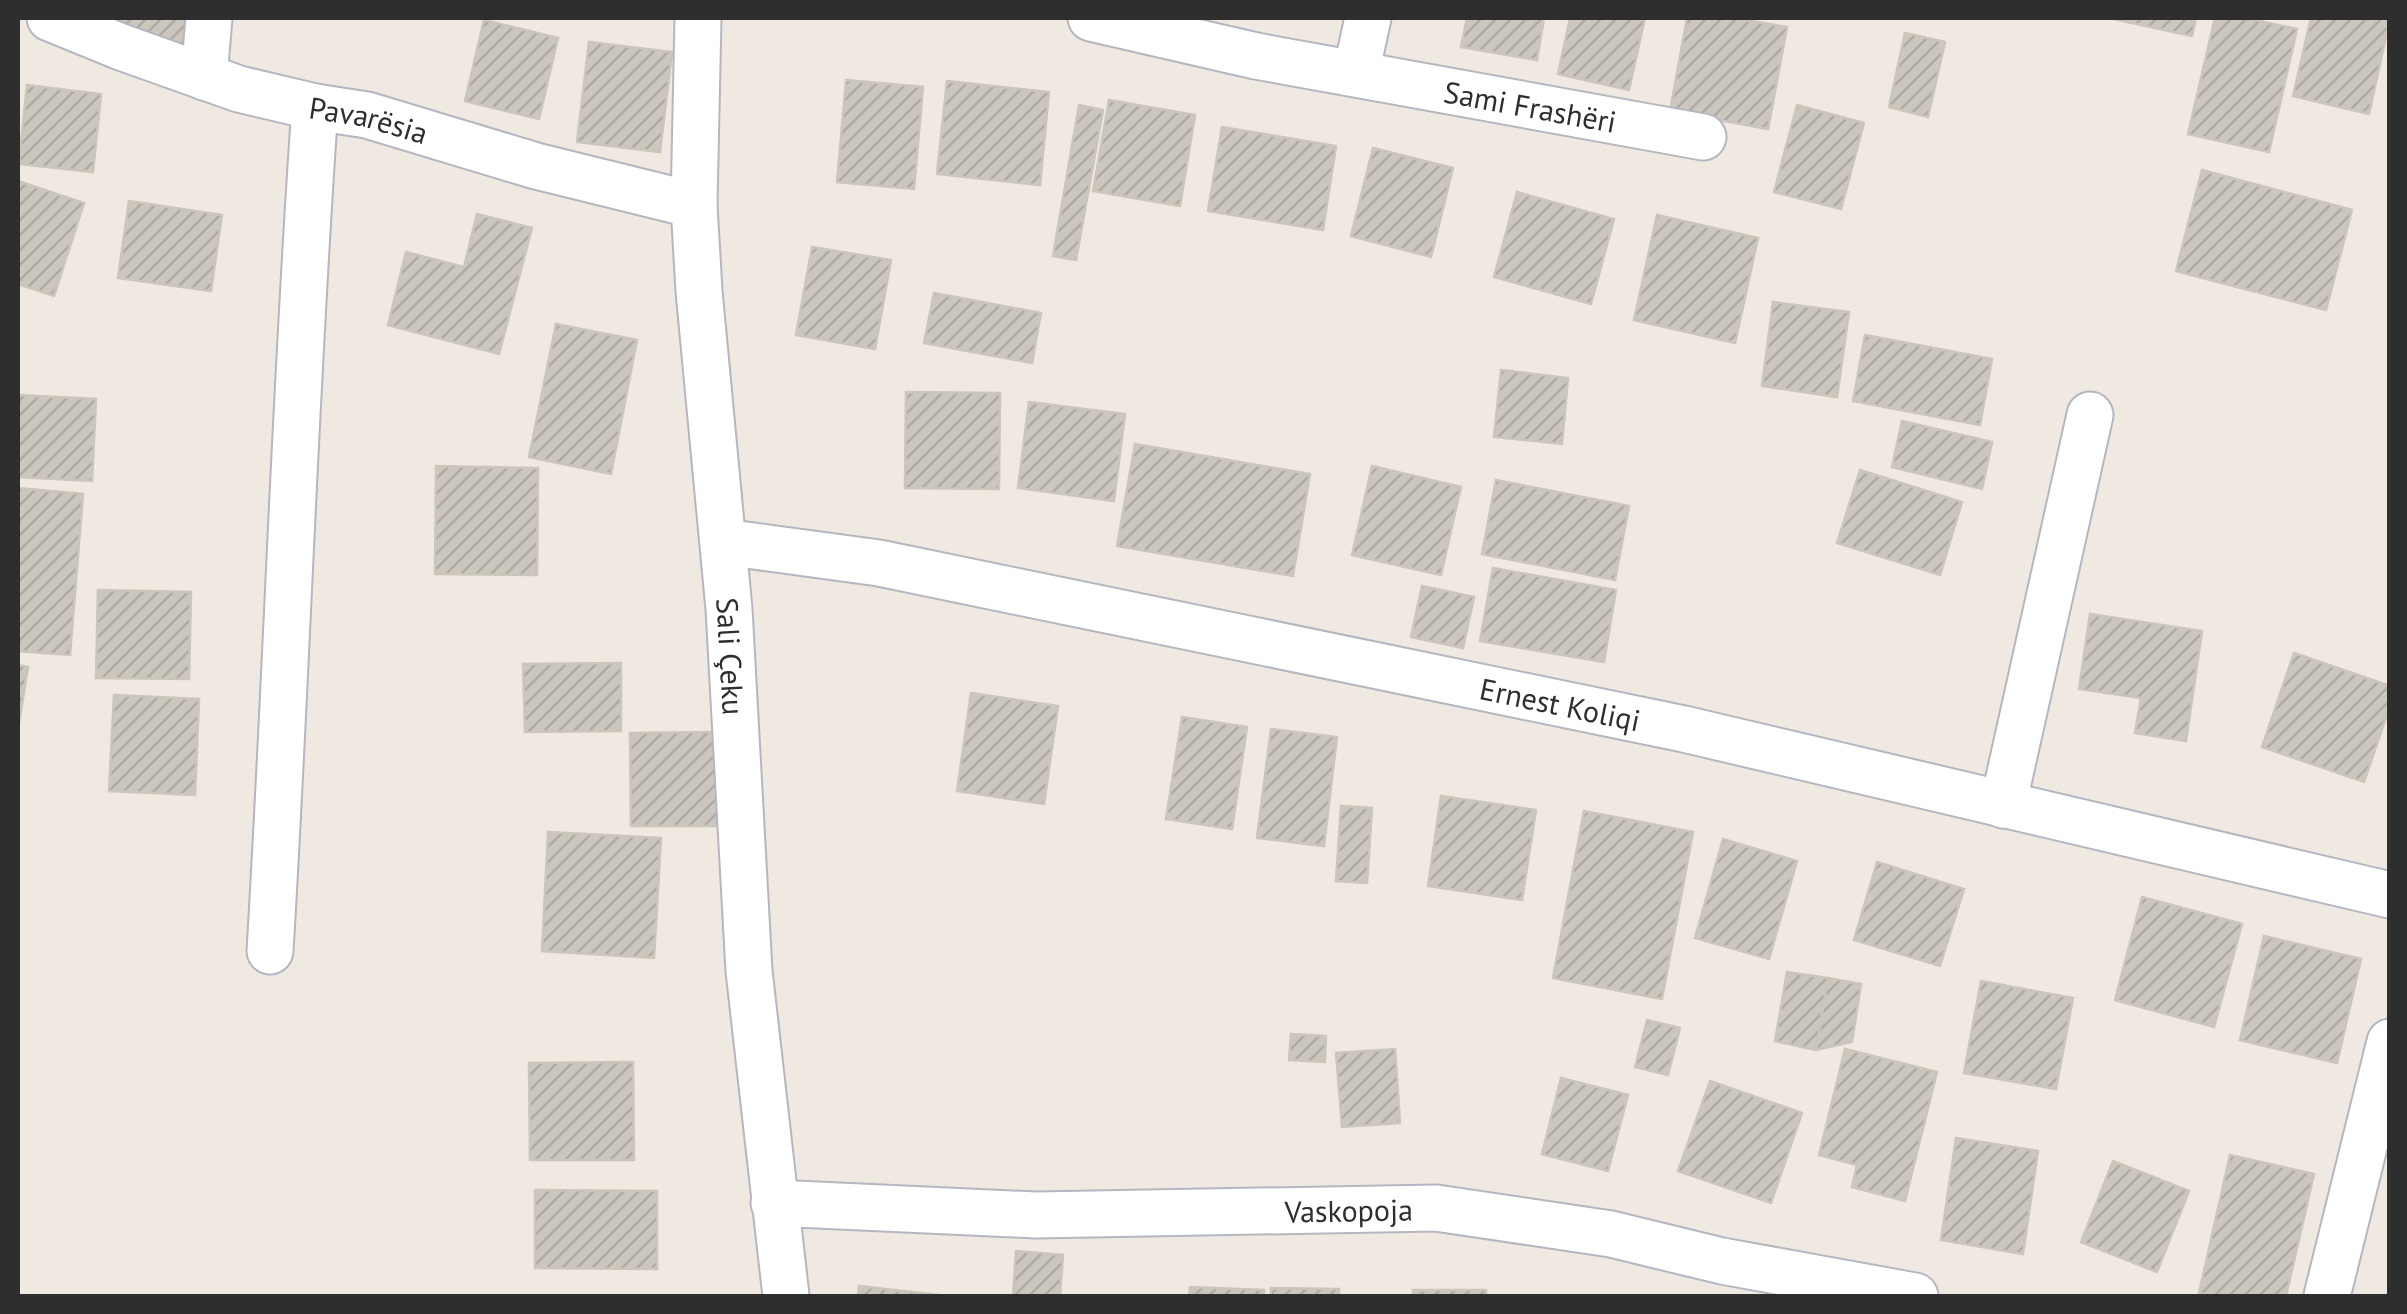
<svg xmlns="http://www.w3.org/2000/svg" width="2407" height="1314" font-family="'PT Sans',sans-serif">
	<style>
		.building { fill: url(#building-hatch); stroke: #cbc5ba; stroke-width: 2.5 }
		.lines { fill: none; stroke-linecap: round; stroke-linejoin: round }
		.street-casing { stroke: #b4b7c1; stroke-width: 49 }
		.street { stroke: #fff; stroke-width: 45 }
		.labels { text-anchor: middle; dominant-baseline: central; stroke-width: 10; stroke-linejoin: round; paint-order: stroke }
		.street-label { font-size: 30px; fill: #2e2e2e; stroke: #fff }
	</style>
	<defs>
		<pattern id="building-hatch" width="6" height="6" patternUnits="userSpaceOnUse" patternTransform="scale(2.5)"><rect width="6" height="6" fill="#cbc7bf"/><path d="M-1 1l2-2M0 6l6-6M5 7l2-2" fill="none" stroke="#afaba4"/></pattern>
	</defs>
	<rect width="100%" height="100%" fill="#efe9e1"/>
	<!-- building -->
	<g class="building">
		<polygon points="83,18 199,18 189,53"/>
		<polygon points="1467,18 1544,18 1537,60 1461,47"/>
		<polygon points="1570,18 1645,18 1629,90 1558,74"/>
		<polygon points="1687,18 1734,18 1787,27 1768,129 1670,111"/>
		<polygon points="2109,18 2196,18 2192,36"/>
		<polygon points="2215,18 2245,18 2297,29 2269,152 2188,134"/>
		<polygon points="2311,18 2390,18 2369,114 2293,96"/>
		<polygon points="484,20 558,38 539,119 465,101"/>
		<polygon points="1905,33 1945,42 1928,117 1889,107"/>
		<polygon points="589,42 672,52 660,152 577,142"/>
		<polygon points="846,80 923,87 914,189 837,182"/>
		<polygon points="947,81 1049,92 1040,185 937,174"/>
		<polygon points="27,85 101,94 93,172 19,164"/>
		<polygon points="1109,100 1195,115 1180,206 1093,191"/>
		<polygon points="1079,105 1103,110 1076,260 1053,256"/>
		<polygon points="1797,105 1864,123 1841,209 1774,192"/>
		<polygon points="1222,127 1336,146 1323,230 1208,211"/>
		<polygon points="1373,148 1453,168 1431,257 1351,236"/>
		<polygon points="2202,170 2352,210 2326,310 2176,271"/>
		<polygon points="18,181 84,203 54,296 18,284"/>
		<polygon points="1517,192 1614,219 1591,304 1494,277"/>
		<polygon points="129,201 222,215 211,291 118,278"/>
		<polygon points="477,214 532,228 499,354 388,325 406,252 464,267"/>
		<polygon points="1657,215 1758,238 1735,343 1634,320"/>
		<polygon points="812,247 891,260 875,349 796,335"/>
		<polygon points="934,293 1041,313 1032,363 924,343"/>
		<polygon points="1773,302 1849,312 1837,397 1762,386"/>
		<polygon points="556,324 637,340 611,474 529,457"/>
		<polygon points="1865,335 1992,359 1980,425 1853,401"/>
		<polygon points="1501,370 1568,378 1562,444 1494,437"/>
		<polygon points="906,392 1000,393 999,489 905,488"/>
		<polygon points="18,395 96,399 92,481 18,477"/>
		<polygon points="1029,402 1125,414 1114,501 1018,488"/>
		<polygon points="1902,421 1992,442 1982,489 1892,467"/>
		<polygon points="1135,444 1310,474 1293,576 1117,546"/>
		<polygon points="436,466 538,468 537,575 435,574"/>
		<polygon points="1372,466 1461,487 1441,575 1352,555"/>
		<polygon points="1860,470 1962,502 1940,575 1837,543"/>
		<polygon points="1496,480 1629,506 1615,580 1482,554"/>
		<polygon points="18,488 83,494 70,655 18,651"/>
		<polygon points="1493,568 1616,590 1604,662 1480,641"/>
		<polygon points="1422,586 1474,597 1463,648 1411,637"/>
		<polygon points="98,590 191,592 189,679 96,678"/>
		<polygon points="2090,614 2202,631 2186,741 2135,733 2141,698 2079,689"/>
		<polygon points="2294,653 2390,686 2390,706 2364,782 2262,747"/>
		<polygon points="621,663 621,731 525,732 523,664"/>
		<polygon points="18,665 28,667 18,729"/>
		<polygon points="971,693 1058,706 1044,804 957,791"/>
		<polygon points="114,695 199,699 195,795 109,791"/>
		<polygon points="1182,717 1247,727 1232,829 1166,819"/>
		<polygon points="1271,729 1337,737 1324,846 1257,838"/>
		<polygon points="719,732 720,826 631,826 630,733"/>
		<polygon points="1441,796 1536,810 1522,900 1428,886"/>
		<polygon points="1341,806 1372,808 1367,883 1336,881"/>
		<polygon points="1584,811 1693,832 1662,999 1553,978"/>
		<polygon points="548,832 661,838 654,958 542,951"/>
		<polygon points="1723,839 1797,861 1769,959 1695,938"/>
		<polygon points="1877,862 1964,889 1940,966 1854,940"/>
		<polygon points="2142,897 2242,924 2214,1027 2115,1000"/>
		<polygon points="2264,936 2361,959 2337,1063 2240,1040"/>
		<polygon points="1787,972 1828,978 1816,1050 1775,1041"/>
		<polygon points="1828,978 1861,984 1852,1042 1816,1050"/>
		<polygon points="1981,981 2073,998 2056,1089 1964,1073"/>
		<polygon points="1647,1020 1680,1028 1668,1075 1635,1067"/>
		<polygon points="1291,1034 1326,1036 1325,1062 1289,1060"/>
		<polygon points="1395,1049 1400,1123 1342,1127 1336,1053"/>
		<polygon points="1845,1049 1937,1072 1905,1201 1852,1187 1857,1165 1819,1155"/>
		<polygon points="633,1062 634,1160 530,1160 529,1063"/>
		<polygon points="1561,1078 1628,1095 1608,1171 1542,1154"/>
		<polygon points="1710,1081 1802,1113 1771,1203 1678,1171"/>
		<polygon points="1956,1138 2038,1151 2023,1254 1941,1240"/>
		<polygon points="2230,1155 2314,1174 2286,1296 2216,1296 2199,1293"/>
		<polygon points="2113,1161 2189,1191 2157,1272 2081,1242"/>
		<polygon points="535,1190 657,1191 657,1269 535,1268"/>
		<polygon points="1016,1251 1063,1255 1060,1296 1013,1296"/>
		<polygon points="859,1286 948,1296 858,1296"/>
		<polygon points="1190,1287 1264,1290 1264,1296 1189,1296"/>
		<polygon points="1271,1288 1339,1289 1339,1296 1271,1296"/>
		<rect x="1413" y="1290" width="73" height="6"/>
	</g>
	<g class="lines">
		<!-- street casing -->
		<g class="street-casing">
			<g id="street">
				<path id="s1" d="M50,18L121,47L239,89L315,107L367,115L536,166L694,205"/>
				<path id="s2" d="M698,18L694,205L699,291L729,609L749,971L786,1296"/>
				<path id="s3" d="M1091,18L1256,56L1703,137"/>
				<polyline points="1356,73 1368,18"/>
				<polyline points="204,77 209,18"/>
				<path id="s4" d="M724,542L879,563L1684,729L2390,895"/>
				<polyline points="2003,805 2090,415"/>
				<path d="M270,951C287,669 295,388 315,107"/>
				<path id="s5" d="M774,1203L1036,1215L1436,1208L1611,1234L1722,1261L1915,1296"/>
				<polyline points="2327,1296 2390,1042"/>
			</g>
		</g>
		<!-- street -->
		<use href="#street" class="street"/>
	</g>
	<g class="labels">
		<!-- street labels -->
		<g class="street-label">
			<text stroke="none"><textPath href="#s3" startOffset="448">Sami Frashëri</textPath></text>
			<text stroke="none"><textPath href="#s1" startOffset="335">Pavarësia</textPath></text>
			<text stroke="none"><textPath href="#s2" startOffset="640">Sali Çeku</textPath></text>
			<text stroke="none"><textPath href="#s4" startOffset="852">Ernest Koliqi</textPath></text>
			<text stroke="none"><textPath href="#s5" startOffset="575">Vaskopoja</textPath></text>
		</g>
	</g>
	<!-- border -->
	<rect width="2407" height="1314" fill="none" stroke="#2e2e2e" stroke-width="40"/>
</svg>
